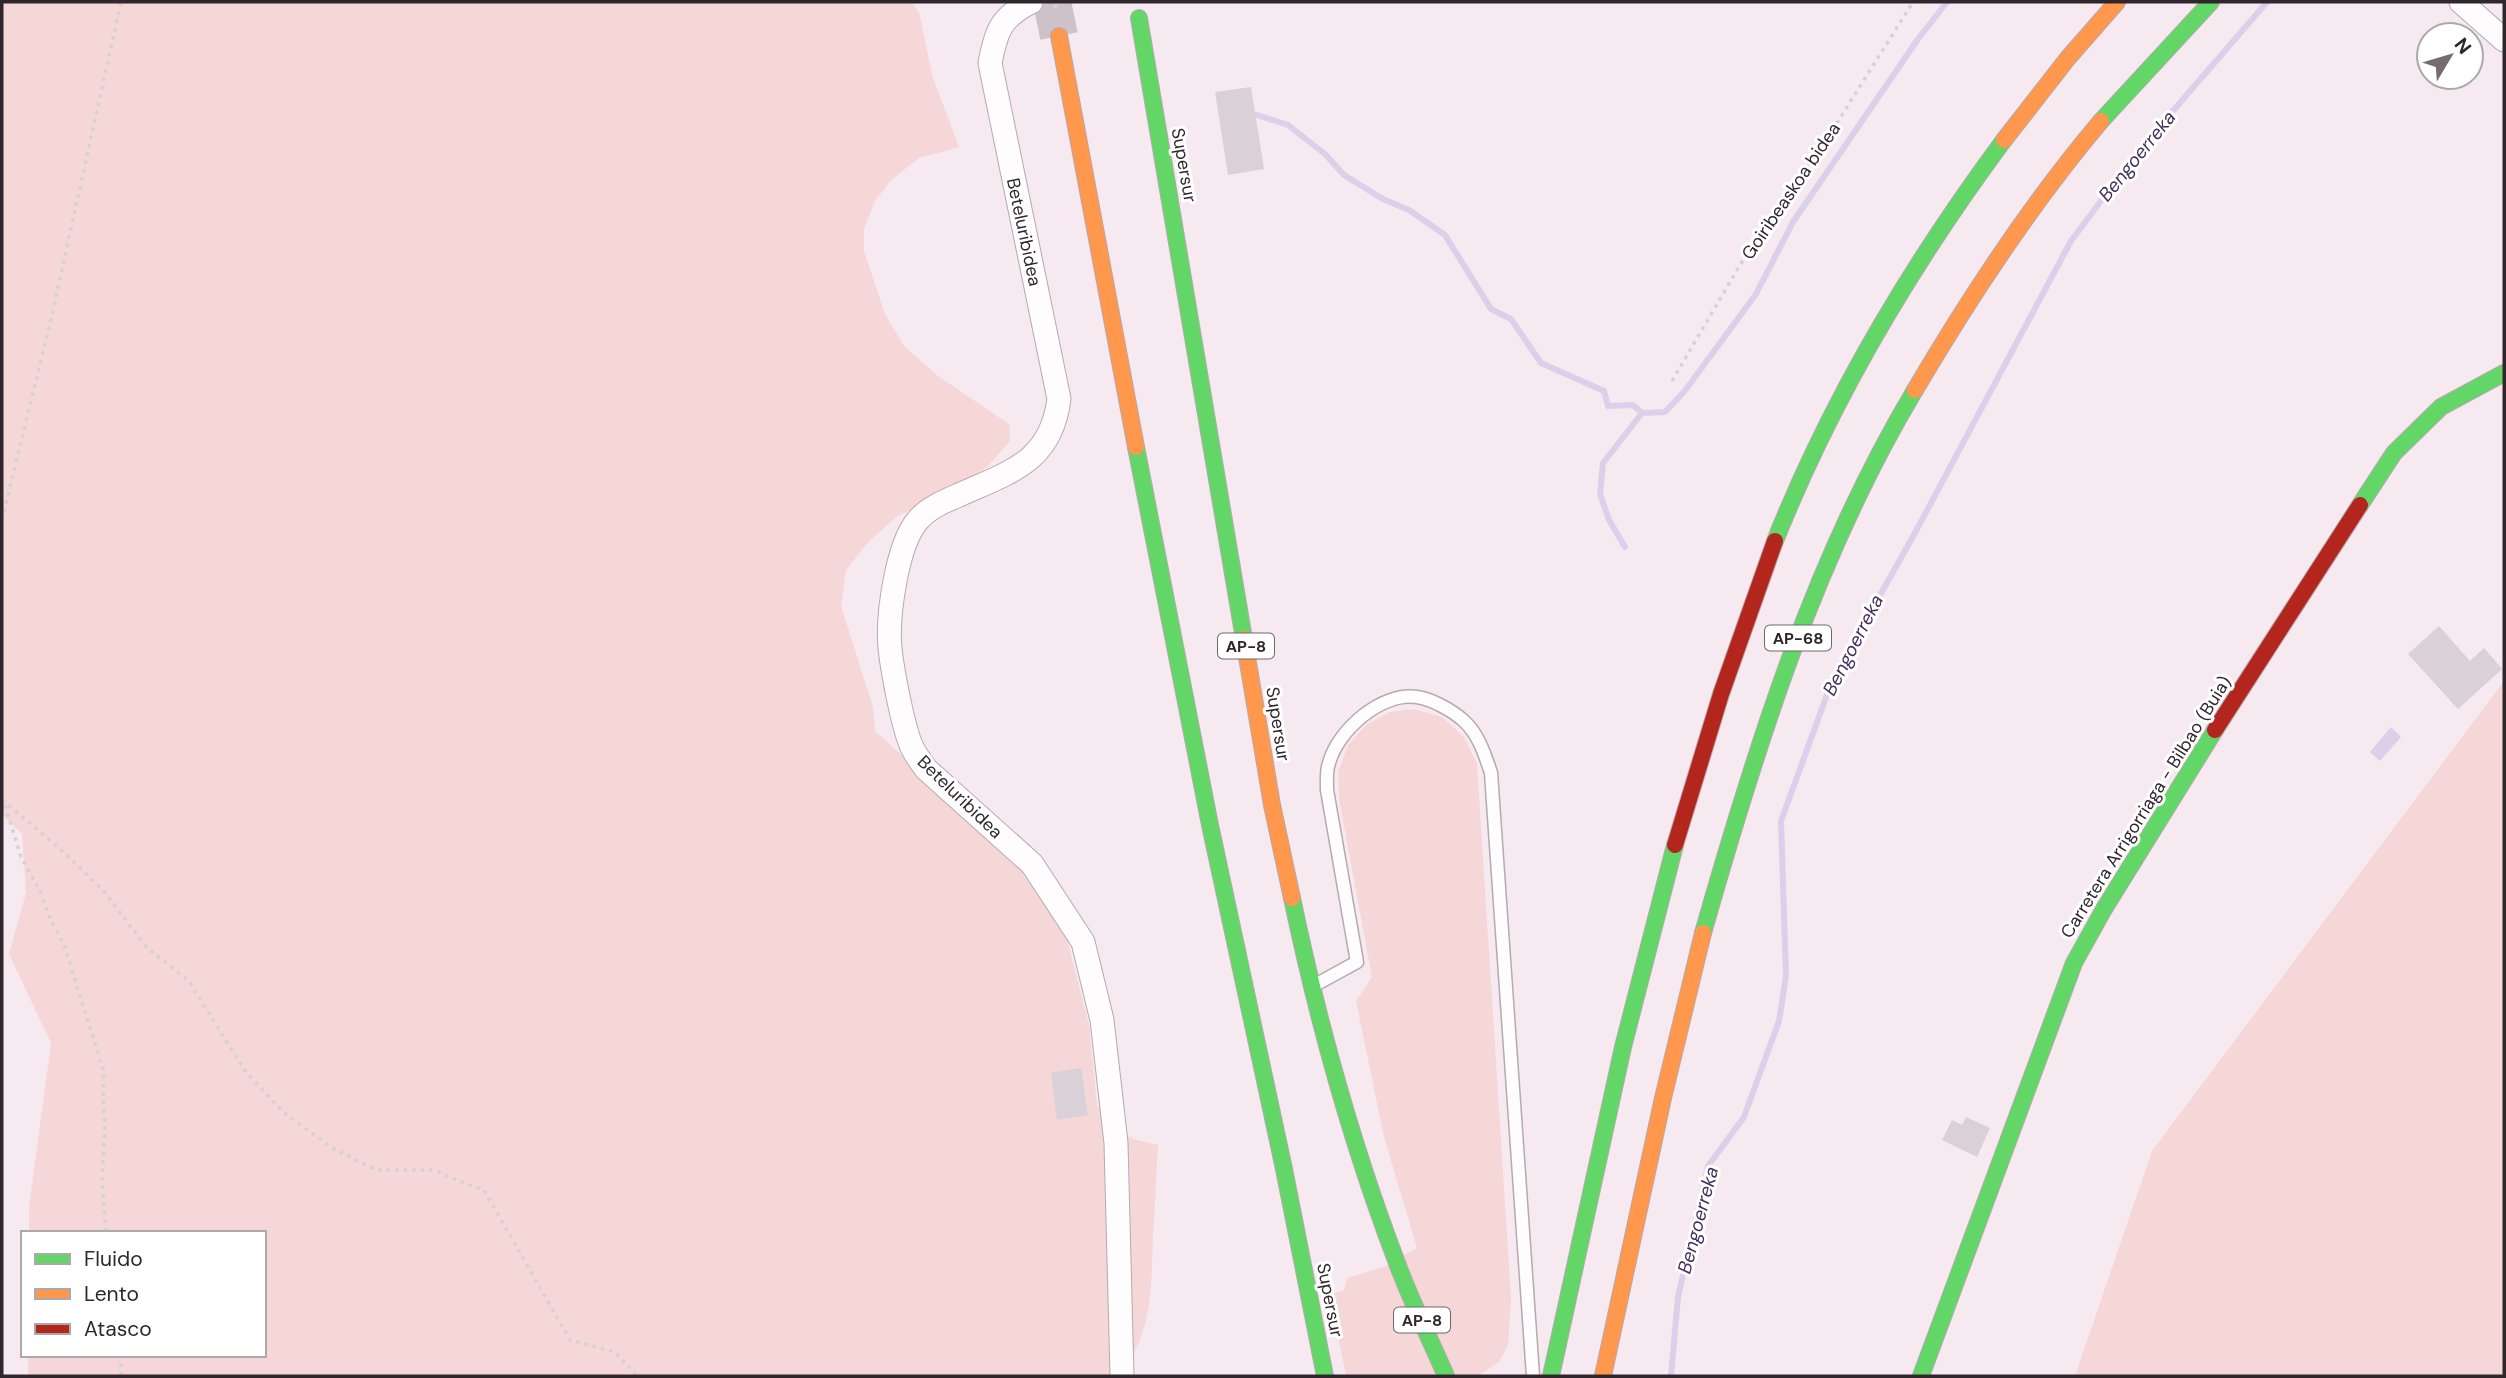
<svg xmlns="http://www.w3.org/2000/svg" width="2506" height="1378" font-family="'DM Sans',sans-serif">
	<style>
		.green { fill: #f5d7d7 }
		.water { fill: #dbcfea }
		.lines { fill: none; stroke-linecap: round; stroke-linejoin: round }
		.stream { stroke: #dbcfea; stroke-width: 6 }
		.building { fill: #dad1d8 }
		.highway-tunnel { stroke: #cec2c9; stroke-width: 38; stroke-dasharray: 38 19; stroke-linecap: butt }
		.lane-casing { stroke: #b5aab0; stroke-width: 15 }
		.street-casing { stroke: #b5aab0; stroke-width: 25 }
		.fast-casing { stroke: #b5aab0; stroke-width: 18 }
		.slow-casing { stroke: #b5aab0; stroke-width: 18 }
		.jam-casing { stroke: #b5aab0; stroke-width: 18 }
		.path { stroke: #d6d2d4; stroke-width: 3.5; stroke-dasharray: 3.5 5; stroke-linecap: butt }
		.lane { stroke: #fefcfd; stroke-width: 12 }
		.street { stroke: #fefcfd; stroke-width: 23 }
		.fast { stroke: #63d668; stroke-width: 16 }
		.slow { stroke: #ff974d; stroke-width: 16 }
		.jam { stroke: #b3261e; stroke-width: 16 }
		.labels { text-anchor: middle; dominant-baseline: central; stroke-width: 6; stroke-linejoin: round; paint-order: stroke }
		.shield { fill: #fff; stroke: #6e686b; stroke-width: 2 }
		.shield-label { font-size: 16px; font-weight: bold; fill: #30272c }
		.street-label { font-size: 18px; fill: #30272c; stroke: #fff }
		.water-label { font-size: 19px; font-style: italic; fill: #412e5d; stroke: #fff }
	</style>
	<rect width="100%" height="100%" fill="#f6e9f0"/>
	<!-- green -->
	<g class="green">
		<path d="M2,2H911L919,12L933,78L959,147L919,158L891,180L875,201L864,229V251L885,314L904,346L938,376L1009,424L1010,441L988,466L957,491L899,515L869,541L846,570L841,606L873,707L875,731L1009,852L1065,931L1089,1025L1097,1105L1118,1132L1136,1140L1158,1145C1156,1175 1155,1206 1153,1236C1151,1284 1154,1343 1114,1376H28V1355H264V1233H29V1207L51,1043L9,954L26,893L22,834L2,815Z"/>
		<polygon points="2504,681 2504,1376 2075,1376 2152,1151"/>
		<polygon points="1413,709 1442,717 1464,737 1477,764 1511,1298 1508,1345 1499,1362 1477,1376 1346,1376 1330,1295 1344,1290 1347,1278 1384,1267 1417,1248 1384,1137 1356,1001 1372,977 1339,799 1338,772 1348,745 1366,725 1390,712"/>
	</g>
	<!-- water -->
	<polygon class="water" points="2391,727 2401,737 2380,761 2370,752"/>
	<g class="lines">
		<!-- stream -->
		<g class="stream">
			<polyline points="1257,115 1288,125 1325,154 1344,175 1383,199 1409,210 1445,235 1491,309 1511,319 1541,363 1604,391 1608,406 1633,405 1642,413"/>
			<polyline points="1625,547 1609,520 1600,494 1603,463 1642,413 1665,412 1684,392 1756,294 1793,222 1918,39 1947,2"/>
			<polyline points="1671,1376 1678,1297 1708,1166 1744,1117 1779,1021 1786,976 1781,821 1832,681 1916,531 2071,241 2140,149 2267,2"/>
		</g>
	</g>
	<!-- building -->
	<g class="building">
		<polygon points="1251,87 1264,169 1228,175 1215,92"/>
		<polygon points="2439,626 2470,661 2484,648 2502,669 2458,709 2408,654"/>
		<polygon points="1081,1068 1088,1115 1057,1120 1051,1073"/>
		<polygon points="1966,1117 1990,1128 1977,1157 1942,1140 1952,1120 1962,1125"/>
	</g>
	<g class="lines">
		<!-- highway-tunnel -->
		<polyline class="highway-tunnel" points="1052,2 1059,36"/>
		<!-- lane casing -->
		<g class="lane-casing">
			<path id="lane" d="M1315,985L1357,962L1327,790C1327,781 1326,771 1329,763C1338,730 1381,692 1417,697C1432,699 1453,711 1464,721C1479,735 1485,755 1491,773L1533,1376"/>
		</g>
		<!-- street casing -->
		<g class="street-casing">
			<g id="street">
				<path d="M1031,2C1001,17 996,31 990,63L1059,399C1051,462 1010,472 959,495C945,501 928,508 918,520C897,544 887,616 890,648C892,668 904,735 914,751C917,757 922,763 926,769L1032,864L1083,942L1102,1020L1116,1143L1122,1376"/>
				<polyline points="2461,2 2504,40"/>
			</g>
		</g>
		<!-- fast casing -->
		<g class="fast-casing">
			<g id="fast">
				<polyline points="1139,18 1244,639"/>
				<polyline points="2101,121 2211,2"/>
				<polyline points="1136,447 1210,825 1284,1169 1325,1376"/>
				<polyline points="2360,505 2394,453 2441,407 2504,373"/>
				<path d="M1775,541C1832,398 1912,264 2004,140"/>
				<path d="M1292,898C1318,1022 1352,1145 1397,1263C1411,1301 1430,1339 1446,1376"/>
				<path d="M1703,933C1756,747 1815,557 1915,390"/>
				<polyline points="1551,1376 1623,1047 1675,845"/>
				<polyline points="1921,1376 2074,963 2104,909 2215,730"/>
			</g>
		</g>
		<!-- slow casing -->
		<g class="slow-casing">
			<g id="slow">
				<polyline points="1059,36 1136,447"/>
				<polyline points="2004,140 2068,58 2117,2"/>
				<path d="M1915,390C1971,295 2030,205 2101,121"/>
				<polyline points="1244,639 1272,805 1292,898"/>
				<polyline points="1603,1376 1663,1098 1703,933"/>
			</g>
		</g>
		<!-- jam casing -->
		<g class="jam-casing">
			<g id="jam">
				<polyline points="2215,730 2360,505"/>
				<polyline points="1675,845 1721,694 1775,541"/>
			</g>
		</g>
		<!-- path -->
		<g class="path">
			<polyline points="1054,7 1063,2"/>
			<polyline points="1672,381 1740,265 1830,134 1913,2"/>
			<polyline points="2,520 51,319 121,2"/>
			<polyline points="2,800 58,847 103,890 147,948 189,981 245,1071 283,1112 334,1149 377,1170 435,1170 451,1178 484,1190 570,1340 615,1352 637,1376"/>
			<polyline points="5,805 21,857 40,891 49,916 64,945 104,1072 103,1099 105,1126 102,1181 106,1233"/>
			<polyline points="120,1355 121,1376"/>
		</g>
		<!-- lane -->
		<use href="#lane" class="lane"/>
		<!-- street -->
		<use href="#street" class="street"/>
		<!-- fast -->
		<use href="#fast" class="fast"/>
		<!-- slow -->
		<use href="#slow" class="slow"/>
		<!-- jam -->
		<use href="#jam" class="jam"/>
	</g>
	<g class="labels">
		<!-- shield labels -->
		<g class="shield">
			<rect x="1765" y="625.5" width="66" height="25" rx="5"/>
			<rect x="1218" y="633.5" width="56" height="25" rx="5"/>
			<rect x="1394" y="1307.5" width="56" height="25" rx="5"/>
		</g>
		<g class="shield-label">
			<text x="1798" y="638">AP-68</text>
			<text x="1246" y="646">AP-8</text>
			<text x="1422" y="1320">AP-8</text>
		</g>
		<!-- street labels -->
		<g class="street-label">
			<text transform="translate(1184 165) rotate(80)">Supersur</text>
			<text transform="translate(1791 191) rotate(-56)">Goiribeaskoa bidea</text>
			<text transform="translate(1024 232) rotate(78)">Beteluribidea</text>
			<text transform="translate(1278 724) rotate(81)">Supersur</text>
			<text transform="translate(960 797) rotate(44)">Beteluribidea</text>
			<text transform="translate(2146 807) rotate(-58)">Carretera Arrigorriaga - Bilbao (Buia)</text>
			<text transform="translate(1330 1300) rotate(79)">Supersur</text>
		</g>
		<!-- water labels -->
		<g class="water-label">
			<text transform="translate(2137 156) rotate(-51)">Bengoerreka</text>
			<text transform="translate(1853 645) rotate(-63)">Bengoerreka</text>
			<text transform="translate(1698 1220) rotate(-75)">Bengoerreka</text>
		</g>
	</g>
	<!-- border -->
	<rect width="2506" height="1378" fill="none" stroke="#30272c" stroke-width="7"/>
	<!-- legend -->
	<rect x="21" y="1231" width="245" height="126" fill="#ffffff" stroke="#aca9ab" stroke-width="2"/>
	<rect x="35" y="1254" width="35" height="10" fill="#63d668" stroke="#aca9ab" stroke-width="2"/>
	<text x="84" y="1266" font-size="21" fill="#30272c">Fluido</text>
	<rect x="35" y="1289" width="35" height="10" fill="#ff974d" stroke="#aca9ab" stroke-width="2"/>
	<text x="84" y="1301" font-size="21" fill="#30272c">Lento</text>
	<rect x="35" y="1324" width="35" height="10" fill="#b3261e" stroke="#aca9ab" stroke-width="2"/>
	<text x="84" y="1336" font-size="21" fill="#30272c">Atasco</text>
	<!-- north arrow -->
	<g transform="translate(2450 56) rotate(52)"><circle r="33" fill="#ffffff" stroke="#aca9ab" stroke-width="2"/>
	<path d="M0-5L12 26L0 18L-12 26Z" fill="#756b71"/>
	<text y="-10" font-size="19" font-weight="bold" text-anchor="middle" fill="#30272c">N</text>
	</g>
</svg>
